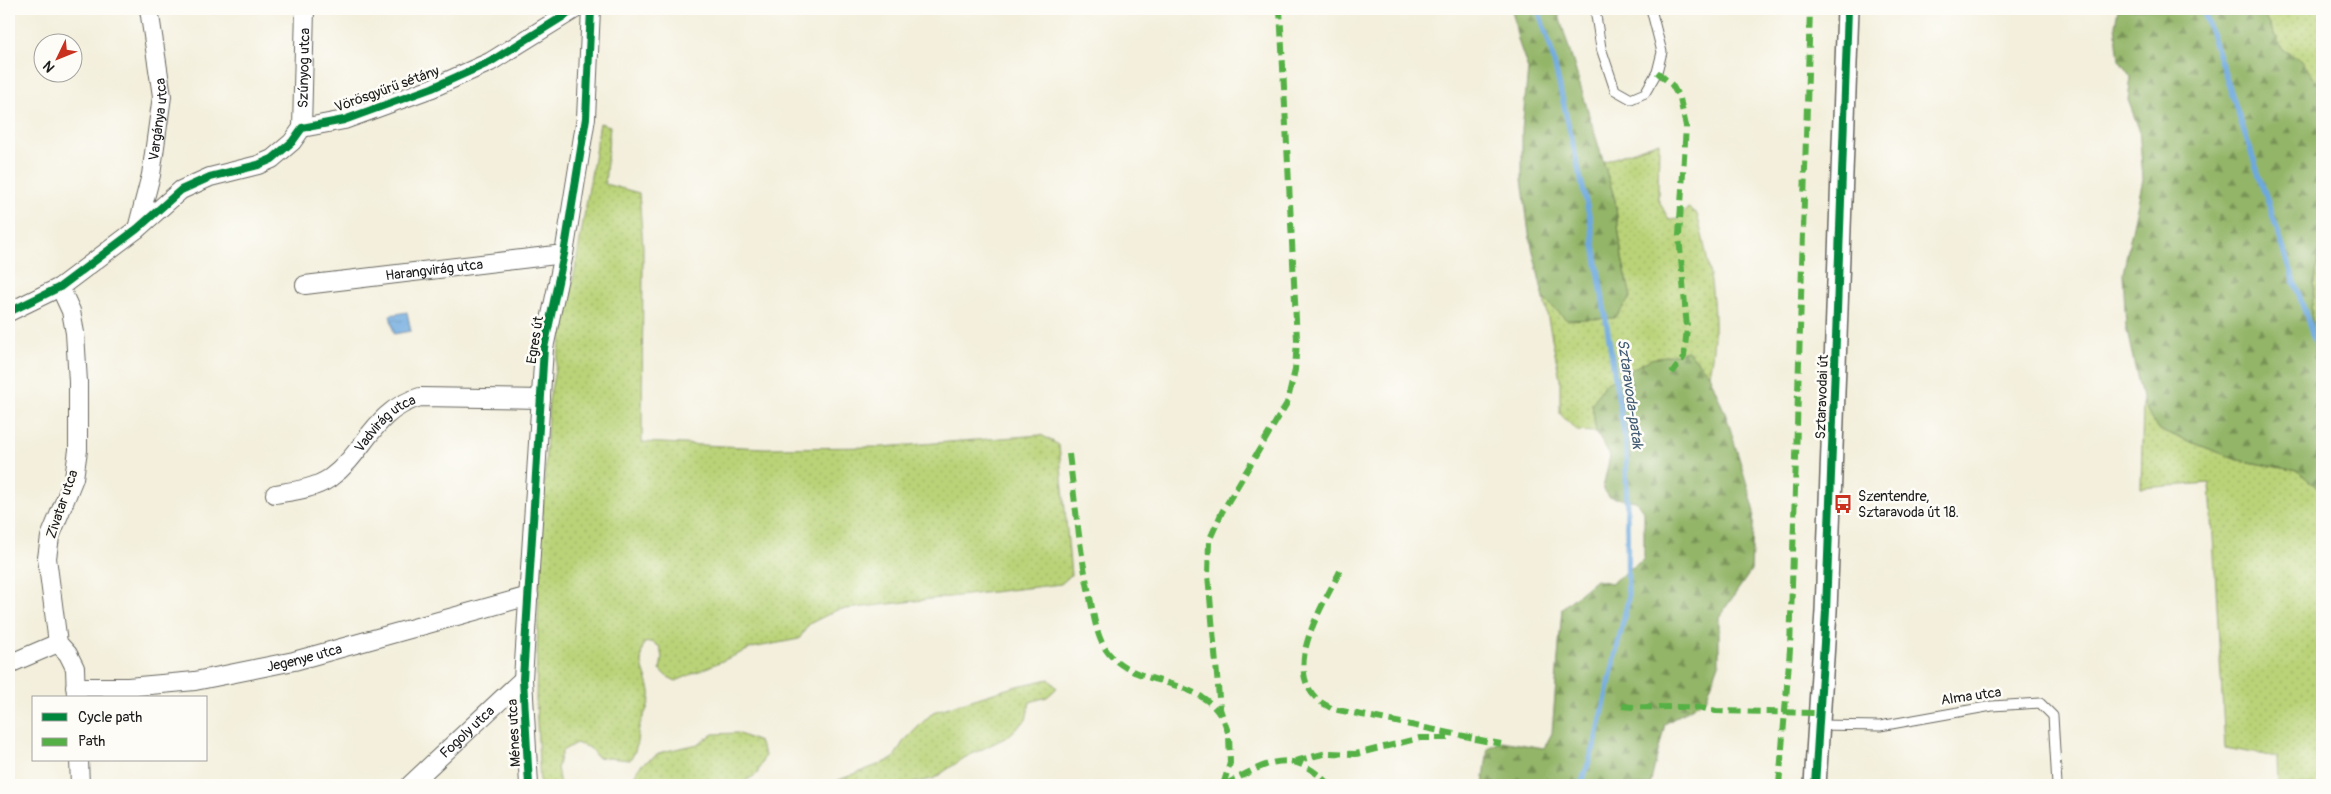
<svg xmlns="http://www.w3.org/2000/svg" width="2331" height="794" font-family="Pangolin,sans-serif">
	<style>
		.grass { fill: url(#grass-dots); stroke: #6b784a }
		.forest { fill: url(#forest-firs); stroke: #586842 }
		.water { fill: url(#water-ripples); stroke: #44627d }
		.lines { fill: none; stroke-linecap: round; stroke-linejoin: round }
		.stream { stroke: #6da9de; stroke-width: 5.5 }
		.service-casing { stroke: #67665f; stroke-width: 11 }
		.minor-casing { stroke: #67665f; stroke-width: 20 }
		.tertiary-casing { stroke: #67665f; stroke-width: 24 }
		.service { stroke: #fff; stroke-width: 9 }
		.minor { stroke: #fff; stroke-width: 18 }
		.tertiary { stroke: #fff; stroke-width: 21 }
		.quiet { stroke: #55b145; stroke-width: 6; stroke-dasharray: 12 6; stroke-linecap: butt }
		.cycleway-casing { stroke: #fdfcf7; stroke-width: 11 }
		.cycleway { stroke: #00873e; stroke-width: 8 }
		.labels { text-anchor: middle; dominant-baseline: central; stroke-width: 5; stroke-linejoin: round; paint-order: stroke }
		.street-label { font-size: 14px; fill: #1c1c1c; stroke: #fdfcf7 }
		.poi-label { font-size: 14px; fill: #1c1c1c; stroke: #fdfcf7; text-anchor: start }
		.water-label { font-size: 15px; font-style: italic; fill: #405b73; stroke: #fdfcf7 }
	</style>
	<defs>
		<pattern id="grass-dots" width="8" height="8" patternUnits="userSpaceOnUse" patternTransform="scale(1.25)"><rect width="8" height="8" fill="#bad378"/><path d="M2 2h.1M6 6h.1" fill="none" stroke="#9fb567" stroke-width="1.8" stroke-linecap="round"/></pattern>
		<pattern id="forest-firs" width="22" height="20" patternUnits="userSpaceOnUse" patternTransform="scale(1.25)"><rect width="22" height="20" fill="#93b568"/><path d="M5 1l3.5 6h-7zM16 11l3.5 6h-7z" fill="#779255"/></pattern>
		<pattern id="water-ripples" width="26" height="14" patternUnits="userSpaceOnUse" patternTransform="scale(1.25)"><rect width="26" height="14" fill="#6da9de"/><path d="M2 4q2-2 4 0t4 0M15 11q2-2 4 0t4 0" fill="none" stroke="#5989b3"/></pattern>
	</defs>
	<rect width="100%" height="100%" fill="#fdfcf7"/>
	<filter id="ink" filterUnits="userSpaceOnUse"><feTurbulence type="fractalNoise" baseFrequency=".02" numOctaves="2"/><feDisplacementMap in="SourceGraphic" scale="10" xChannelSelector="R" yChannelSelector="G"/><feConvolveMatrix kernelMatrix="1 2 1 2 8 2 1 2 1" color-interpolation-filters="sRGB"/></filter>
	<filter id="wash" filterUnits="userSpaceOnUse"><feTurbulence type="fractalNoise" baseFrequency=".0096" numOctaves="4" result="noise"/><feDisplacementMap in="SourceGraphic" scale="20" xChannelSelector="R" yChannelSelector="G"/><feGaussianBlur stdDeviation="1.12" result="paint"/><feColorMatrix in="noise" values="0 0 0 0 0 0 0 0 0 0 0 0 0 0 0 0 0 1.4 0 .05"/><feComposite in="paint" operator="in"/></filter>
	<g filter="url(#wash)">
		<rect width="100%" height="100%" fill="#f3efdc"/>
		<!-- grass -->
		<g class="grass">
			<polygon points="2262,9 2322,9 2322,89 2301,61 2283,50 2264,16"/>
			<path d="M600,123L610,126L605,184L639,193L643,247L642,442L764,448L883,447L1041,435L1059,445L1071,575L1061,584L837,610L809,624L799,639L752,648L676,681L666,676L660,670L662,658L660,647L652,642L644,643C637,663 646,672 650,691C652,704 644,713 640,724C636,737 639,749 630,760L597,757L590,748L576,743L562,751L557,768L560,785H540L536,699L539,573L549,400L575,270Z"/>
			<path d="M1659,142L1658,199L1669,220L1678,219L1688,208L1697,214C1710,266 1721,321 1709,374L1688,351L1592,404L1596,432L1577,431L1560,414V378L1544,299L1567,320L1631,298L1622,258L1615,200L1603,162Z"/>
			<polygon points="2322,240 2322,422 2311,310 2320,245"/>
			<polygon points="2143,403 2158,429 2238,460 2298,471 2322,492 2322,785 2278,785 2277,757 2225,748 2210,483 2141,488"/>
			<polygon points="1049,679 1057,688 1047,697 1030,702 1026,720 1007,737 964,758 933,779 902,785 826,785 893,759 903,742 933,712 1013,687"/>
			<polygon points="737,733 759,742 765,755 757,774 739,785 623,785 634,776 641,765 662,752 698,744 713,734"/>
		</g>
		<!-- forest -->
		<g class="forest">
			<polygon points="1512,9 1557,9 1615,200 1622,258 1631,297 1615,318 1567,320 1544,299 1529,234 1522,179 1522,130 1528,69 1518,40"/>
			<polygon points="2118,9 2262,9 2264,16 2283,50 2301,60 2322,89 2322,240 2320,245 2311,310 2322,422 2322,492 2298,471 2238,460 2157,429 2143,403 2126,327 2123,273 2143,179 2139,129 2128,100 2131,77 2119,60 2115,25"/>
			<polygon points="1688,351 1709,374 1727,418 1754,508 1751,571 1719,617 1719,664 1706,699 1665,724 1650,785 1483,785 1488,748 1501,741 1544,748 1552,733 1562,608 1596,580 1611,583 1644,559 1644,512 1636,501 1609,497 1603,488 1610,456 1596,432 1592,404 1605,383 1651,359"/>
		</g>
		<!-- water -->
		<polygon class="water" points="407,312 411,331 394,334 390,315"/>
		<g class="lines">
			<!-- stream -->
			<g class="stream">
				<polyline points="1538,9 1551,49 1590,219 1626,446 1628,600 1596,741 1581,785"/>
				<polyline points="2203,9 2322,363"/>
			</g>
		</g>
	</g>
	<g filter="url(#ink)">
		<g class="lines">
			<!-- service casing -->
			<g class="service-casing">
				<g id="service">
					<polyline points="1595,9 1601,48 1615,90 1631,99 1645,93 1657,72 1662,52 1651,9"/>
					<polyline points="1820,725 1880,726 1992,706 2040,703 2053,716 2057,785"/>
				</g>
			</g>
			<!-- minor casing -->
			<g class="minor-casing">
				<g id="minor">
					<path id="s1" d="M302,128L305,9"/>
					<path id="s2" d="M137,229L151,175L162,96L149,9"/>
					<path id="s3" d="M305,285L564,254"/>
					<polyline points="60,287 71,311 75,333 78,382 78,450 74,478 50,537 47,558 58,643 68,654 75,668 76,698"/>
					<polyline points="9,312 60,287 137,229 181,190 210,177 258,165 272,159 292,142 302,128 344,120 432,88 490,62 575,9"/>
					<path id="s4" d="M275,494C293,491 314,489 330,478C366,452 372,411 420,397L541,399"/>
					<polyline points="9,664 58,643"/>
					<path id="s5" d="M75,687H128L195,681L294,661L529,596"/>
					<polyline points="79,760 80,785"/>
					<path id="s6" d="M410,785L523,679"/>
					<polyline points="529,785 523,679 544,348 564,254 586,118 591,9"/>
				</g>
			</g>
			<!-- tertiary casing -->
			<g class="tertiary-casing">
				<polyline id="tertiary" points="1815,785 1826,611 1848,9"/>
			</g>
			<!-- service -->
			<use href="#service" class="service"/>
			<!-- minor -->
			<use href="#minor" class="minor"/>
			<!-- tertiary -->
			<use href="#tertiary" class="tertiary"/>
			<!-- quiet -->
			<g class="quiet">
				<polyline points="1657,72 1672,85 1680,99 1686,126 1679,236 1687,328 1684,357 1672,373"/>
				<path d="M1069,454C1075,501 1079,547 1089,593C1093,611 1095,629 1103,645C1110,658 1124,668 1137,673C1165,685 1203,687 1220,715"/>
				<path d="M1340,571C1324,604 1282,666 1317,699C1321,703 1328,706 1333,709L1479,739"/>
				<path d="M1622,706C1654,710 1685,703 1716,711L1820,713"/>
				<polyline points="1475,739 1501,744"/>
				<polyline points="1295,761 1327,753 1356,754 1420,738 1452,738"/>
				<polyline points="1223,785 1230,763 1229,735 1220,709 1208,575 1209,541 1222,512 1287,403 1295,370 1297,340 1280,9"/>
				<path d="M1224,785C1266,764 1290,744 1329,785"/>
				<polyline points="1779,785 1790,649 1810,9"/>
			</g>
			<!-- cycleway casing -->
			<g class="cycleway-casing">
				<g id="cycleway">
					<polyline points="9,312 60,287 137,229 181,190 210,177 258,165 272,159 292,142 302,128 344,120 432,88 490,62 575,9"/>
					<polyline points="529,785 523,679 544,348 564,254 586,118 591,9"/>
					<polyline points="1815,785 1826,611 1848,9"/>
				</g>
			</g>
			<!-- cycleway -->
			<use href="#cycleway" class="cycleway"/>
		</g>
	</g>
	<!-- icons -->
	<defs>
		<g id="bus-bare" transform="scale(1.5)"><path d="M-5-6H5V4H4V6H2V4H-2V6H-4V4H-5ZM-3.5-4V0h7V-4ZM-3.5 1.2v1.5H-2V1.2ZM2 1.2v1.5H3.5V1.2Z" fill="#c8321e" stroke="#fdfcf7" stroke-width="2.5" paint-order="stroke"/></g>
	</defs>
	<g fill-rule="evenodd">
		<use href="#bus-bare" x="1843" y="504"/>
	</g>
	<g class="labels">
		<!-- street labels -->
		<g class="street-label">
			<text stroke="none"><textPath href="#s1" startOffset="60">Szúnyog utca</textPath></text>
			<text transform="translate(387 89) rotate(-20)">Vörösgyűrű sétány</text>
			<text stroke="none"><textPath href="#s2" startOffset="112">Vargánya utca</textPath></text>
			<text stroke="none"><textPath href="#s3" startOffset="130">Harangvirág utca</textPath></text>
			<text transform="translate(535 340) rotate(-81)">Egres út</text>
			<text transform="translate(1822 397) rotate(-88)">Sztaravodai út</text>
			<text stroke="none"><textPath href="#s4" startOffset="136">Vadvirág utca</textPath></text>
			<text transform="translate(62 504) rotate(-71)">Zivatar utca</text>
			<text stroke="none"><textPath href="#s5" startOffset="232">Jegenye utca</textPath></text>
			<text transform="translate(1971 696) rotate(-8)">Alma utca</text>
			<text stroke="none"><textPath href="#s6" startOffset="78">Fogoly utca</textPath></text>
			<text transform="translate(514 733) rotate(-93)">Ménes utca</text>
		</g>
		<!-- poi labels -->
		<g class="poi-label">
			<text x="1858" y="496">Szentendre,<tspan x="1858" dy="16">Sztaravoda út 18.</tspan></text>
		</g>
		<!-- water labels -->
		<g class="water-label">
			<text transform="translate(1630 394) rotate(82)">Sztaravoda-patak</text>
		</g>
	</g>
	<!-- margin -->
	<rect width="2331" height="794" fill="none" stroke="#fdfcf7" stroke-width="30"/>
	<!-- legend -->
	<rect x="32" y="696" width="175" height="65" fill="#fdfcf7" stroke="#a3a29f"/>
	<rect x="42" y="713" width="25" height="8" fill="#00873e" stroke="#a3a29f"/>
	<text x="78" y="722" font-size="15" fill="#1c1c1c">Cycle path</text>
	<rect x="42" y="738" width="25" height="8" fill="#55b145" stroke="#a3a29f"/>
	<text x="78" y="746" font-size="15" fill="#1c1c1c">Path</text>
	<!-- north arrow -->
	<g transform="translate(58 58) rotate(227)"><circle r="24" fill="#fdfcf7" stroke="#a3a29f"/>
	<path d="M0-4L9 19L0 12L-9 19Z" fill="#c8321e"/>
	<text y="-8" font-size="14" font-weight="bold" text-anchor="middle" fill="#1c1c1c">N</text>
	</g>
</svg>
